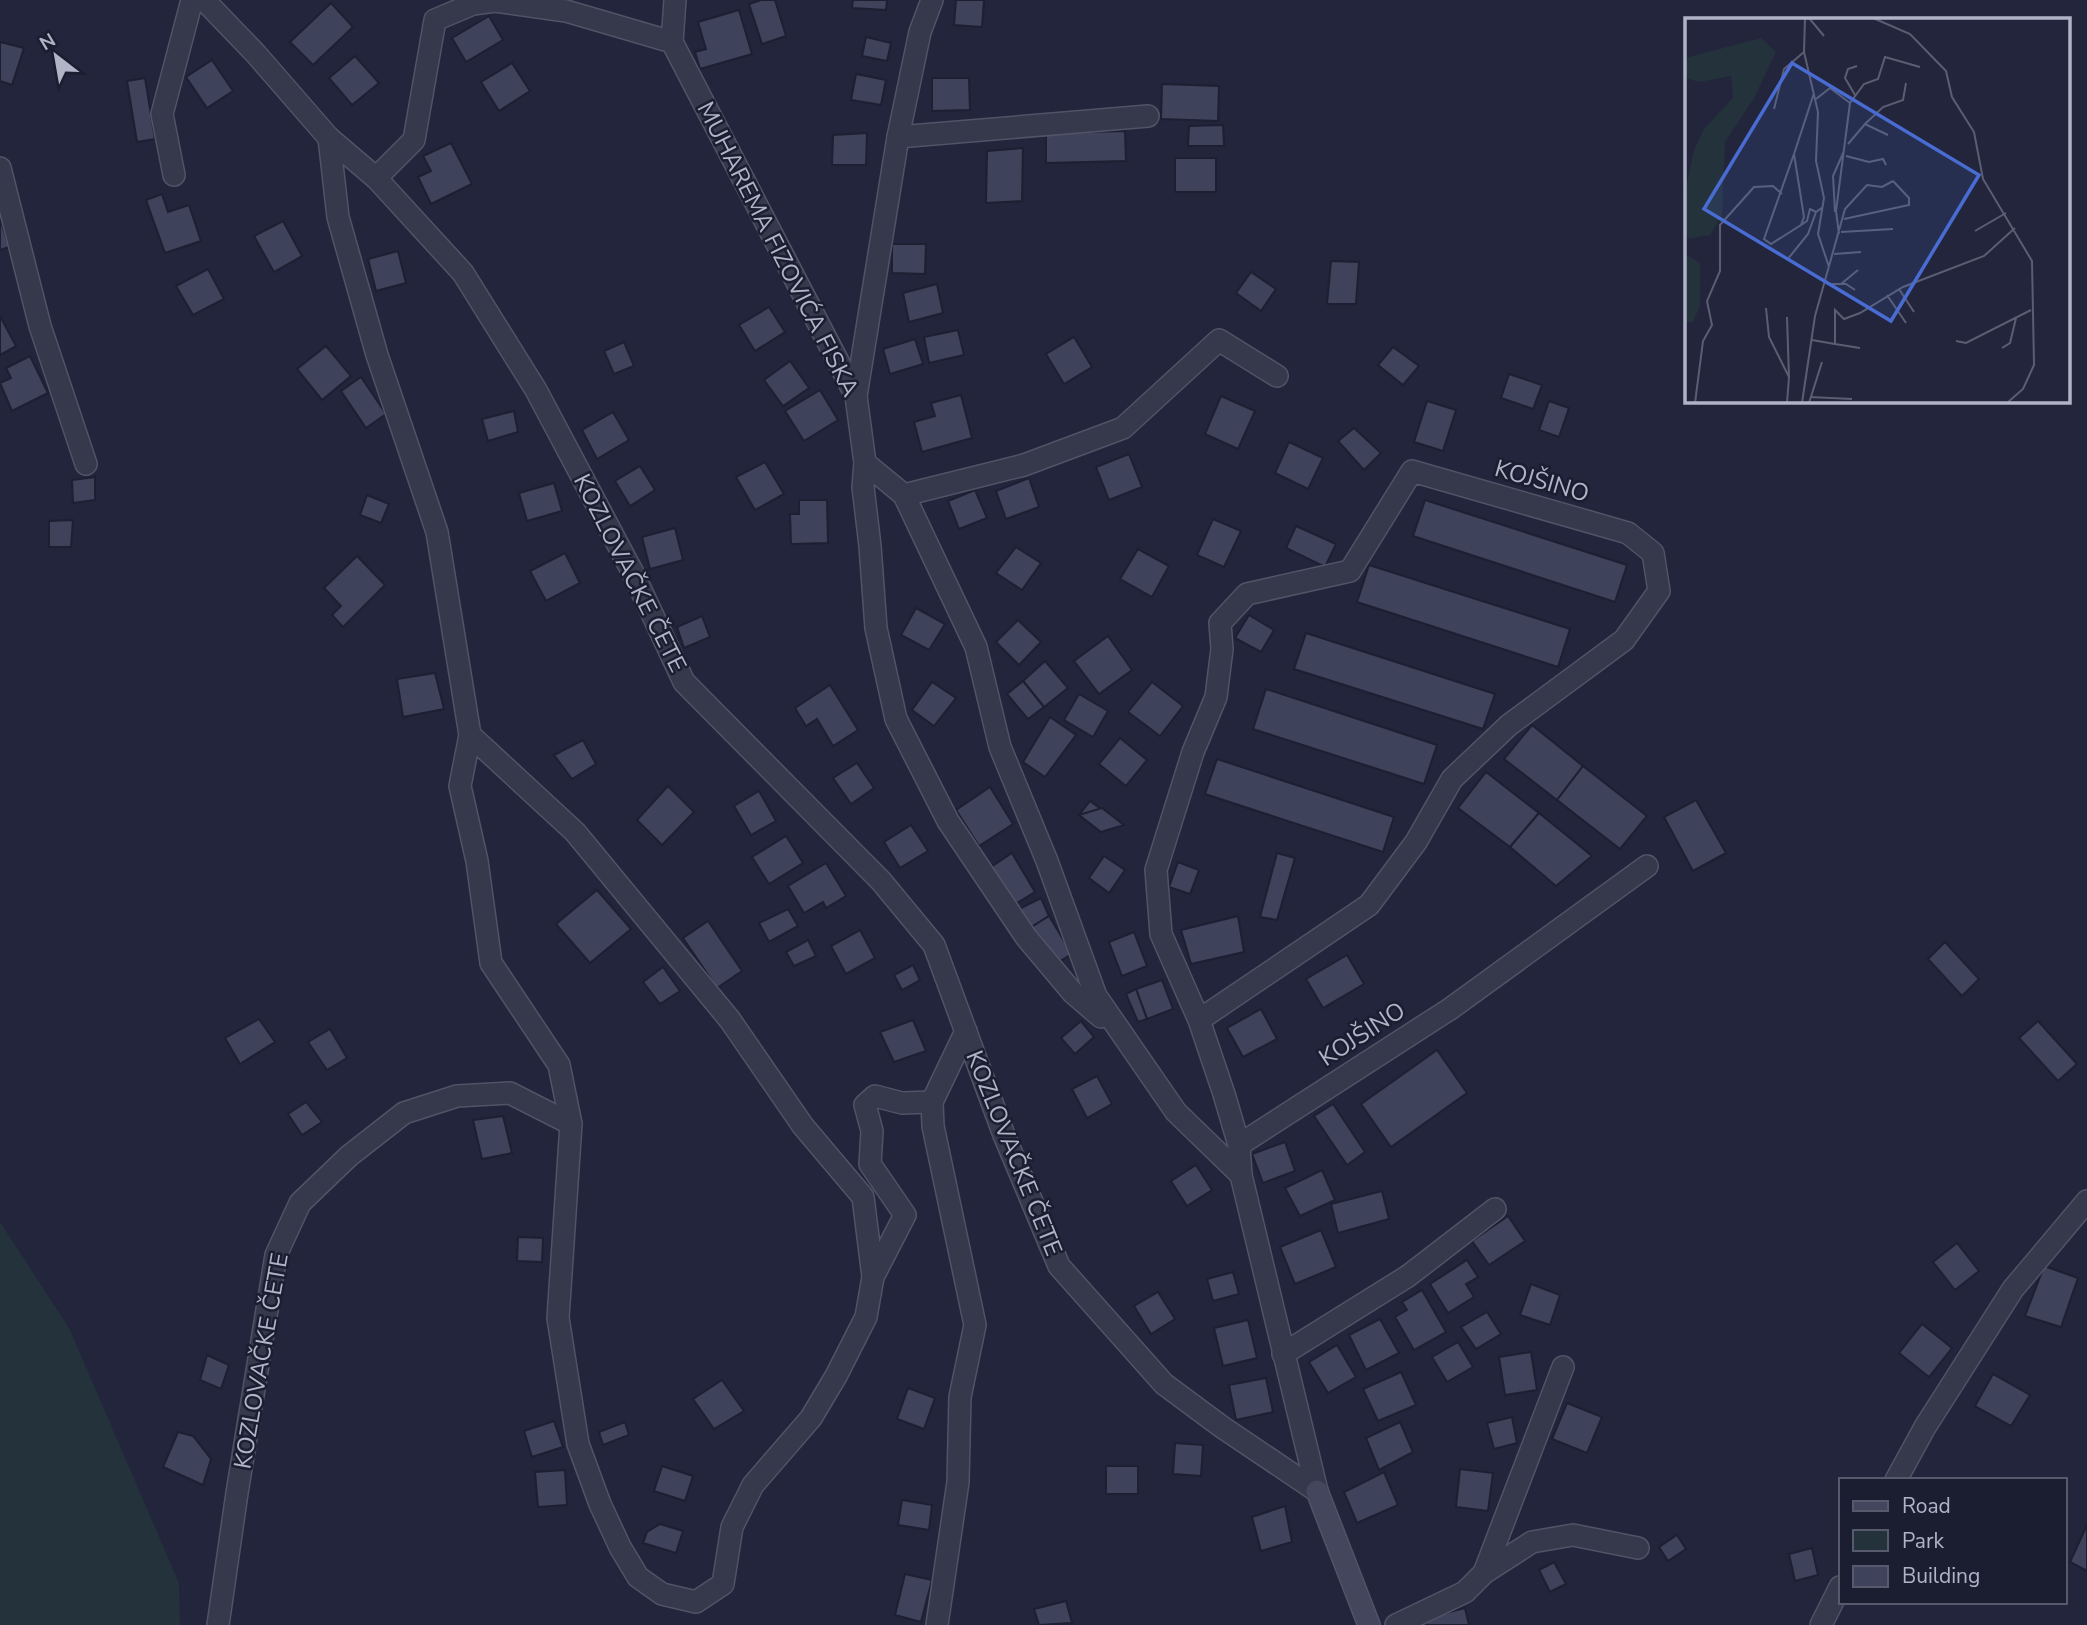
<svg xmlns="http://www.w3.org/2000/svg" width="2087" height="1625" font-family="'Nunito Sans',sans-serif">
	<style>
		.green { fill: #24323c }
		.building { fill: #3e425b; stroke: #1d1f32; stroke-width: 2 }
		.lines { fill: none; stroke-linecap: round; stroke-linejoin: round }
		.street-casing { stroke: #515366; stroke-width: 24 }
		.secondary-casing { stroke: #515366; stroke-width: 24 }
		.street { stroke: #36384b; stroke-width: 21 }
		.secondary { stroke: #44465e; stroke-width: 21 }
		.labels { text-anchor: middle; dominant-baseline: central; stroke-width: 5; stroke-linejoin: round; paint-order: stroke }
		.street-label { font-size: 24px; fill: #b1b3c7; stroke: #1b1d30 }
		.inset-road { fill: none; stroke: #5b5e73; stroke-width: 2 }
		.view { fill: #496cd3; fill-opacity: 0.15; stroke: #496cd3; stroke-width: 3.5 }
		.inset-edge { fill: none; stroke: #b1b3c7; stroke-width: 3.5 }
	</style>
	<rect width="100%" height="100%" fill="#22253b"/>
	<!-- green -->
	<polygon class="green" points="0,1222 69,1328 179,1583 180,1625 0,1625"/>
	<!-- building -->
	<g class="building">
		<polygon points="761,0 775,0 786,36 762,44 749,4"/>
		<polygon points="853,0 887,0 886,10 852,8"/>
		<polygon points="956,0 984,0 982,27 954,25"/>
		<polygon points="331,3 353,27 313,65 290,42"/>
		<polygon points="739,10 752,54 700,69 695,52 706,49 698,22"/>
		<polygon points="489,16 503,40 466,62 452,38"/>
		<polygon points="866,37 891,43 887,61 862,56"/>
		<polygon points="0,42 24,48 12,85 0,81"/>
		<polygon points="355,56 379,83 352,105 329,78"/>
		<polygon points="212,60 233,91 207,108 186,77"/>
		<polygon points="512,63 530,91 499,111 481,82"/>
		<polygon points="856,74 886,80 881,105 851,100"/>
		<polygon points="145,78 155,139 137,142 127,81"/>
		<polygon points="932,78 969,78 970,110 932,111"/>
		<polygon points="1162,84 1219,86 1218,121 1161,119"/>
		<polygon points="1223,125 1224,146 1188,146 1189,126"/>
		<polygon points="1125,131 1126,161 1046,163 1046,133"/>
		<polygon points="867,133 866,165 832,165 833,135"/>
		<polygon points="451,143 472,184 431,204 418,177 431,171 423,156"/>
		<polygon points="1023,148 1022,201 986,203 987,151"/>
		<rect x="1175" y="158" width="41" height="34"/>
		<polygon points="162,194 168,212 189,205 201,241 165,253 146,200"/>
		<polygon points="0,218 9,247 0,250"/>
		<polygon points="283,221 302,256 274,272 254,236"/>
		<polygon points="892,244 926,244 925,274 892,273"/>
		<polygon points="398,251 406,283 376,291 368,259"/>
		<polygon points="1331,261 1359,262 1356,304 1327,304"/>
		<polygon points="208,269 224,299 193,315 176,286"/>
		<polygon points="1251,272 1276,289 1261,311 1236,293"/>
		<polygon points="937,284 943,313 909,322 903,293"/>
		<polygon points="769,307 785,332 755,351 739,325"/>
		<polygon points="0,316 16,346 0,355"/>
		<polygon points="958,330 964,355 929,363 924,337"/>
		<polygon points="1074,337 1092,367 1064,384 1046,354"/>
		<polygon points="915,339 923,364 890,374 883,349"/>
		<polygon points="624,342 634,366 614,374 604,351"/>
		<polygon points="326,346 351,376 322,400 297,369"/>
		<polygon points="1393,347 1419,366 1403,385 1378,365"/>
		<polygon points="30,356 48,393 12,411 0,383 11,378 6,368"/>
		<polygon points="790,361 809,388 783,406 764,380"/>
		<polygon points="1509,374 1542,385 1533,409 1501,398"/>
		<polygon points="361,377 386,414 366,428 341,391"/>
		<polygon points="820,390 838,420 804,441 785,411"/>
		<polygon points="961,395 972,438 922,452 914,422 935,416 931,403"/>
		<polygon points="1221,396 1255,411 1238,449 1205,434"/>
		<polygon points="1427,401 1456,410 1443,451 1414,442"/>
		<polygon points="1549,401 1569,408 1559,437 1539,430"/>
		<polygon points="514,411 518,432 488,441 482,419"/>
		<polygon points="613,412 629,440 597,459 582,430"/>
		<polygon points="1354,428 1381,453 1364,470 1338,441"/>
		<polygon points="1289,442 1323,458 1308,489 1275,473"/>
		<polygon points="1129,454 1142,487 1109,500 1096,467"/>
		<polygon points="765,462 784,494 755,510 736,477"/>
		<polygon points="640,466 655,490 630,506 615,481"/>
		<polygon points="95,477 95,500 73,503 72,480"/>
		<polygon points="1029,478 1039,507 1006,519 996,491"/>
		<polygon points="554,483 562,511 527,521 519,493"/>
		<polygon points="975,490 987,518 959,529 948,501"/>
		<polygon points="367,495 389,504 381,523 360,515"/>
		<polygon points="799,500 827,500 828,543 791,544 790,514 799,514"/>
		<polygon points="1425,500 1627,565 1615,602 1413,536"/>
		<polygon points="1213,519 1241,531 1224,567 1197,555"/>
		<polygon points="73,520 71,547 49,547 49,521"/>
		<polygon points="1296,526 1336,544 1325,567 1286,548"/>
		<polygon points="675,528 683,560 650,569 642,537"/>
		<polygon points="1016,547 1041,563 1022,590 996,573"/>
		<polygon points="1138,549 1169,566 1152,597 1120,579"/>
		<polygon points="565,553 580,583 546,601 530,571"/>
		<polygon points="357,556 385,585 343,627 332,615 341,606 324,588"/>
		<polygon points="1369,565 1570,629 1558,667 1357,602"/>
		<polygon points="916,608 945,624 929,650 901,635"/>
		<polygon points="1249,615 1274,630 1261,652 1235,638"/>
		<polygon points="702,616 710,637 684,648 677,627"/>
		<polygon points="1018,620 1041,642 1019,665 996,642"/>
		<polygon points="1306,633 1495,694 1483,729 1294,669"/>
		<polygon points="1108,636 1132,670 1099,694 1074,661"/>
		<polygon points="1045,661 1068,688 1044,707 1023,681"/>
		<polygon points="435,673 444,709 403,717 397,679"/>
		<polygon points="1023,681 1044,707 1028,719 1007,694"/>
		<polygon points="932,682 956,698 934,726 912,710"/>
		<polygon points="1152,682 1183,706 1160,736 1128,712"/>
		<polygon points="830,685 858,730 833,746 817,719 806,726 795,708"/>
		<polygon points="1266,689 1437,745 1424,784 1253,729"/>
		<polygon points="1079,694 1108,711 1093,737 1064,720"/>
		<polygon points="1050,717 1076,735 1045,777 1023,762"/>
		<polygon points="1532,725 1583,766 1557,800 1504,759"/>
		<polygon points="1120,738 1147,760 1126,786 1099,764"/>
		<polygon points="583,740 596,764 572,779 554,755"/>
		<polygon points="1217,759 1394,817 1383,852 1205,794"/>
		<polygon points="857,763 874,788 851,804 833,778"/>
		<polygon points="1583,766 1647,816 1620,849 1557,800"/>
		<polygon points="1486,772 1539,813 1510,847 1458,808"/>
		<polygon points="668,786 694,812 662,845 637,820"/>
		<polygon points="990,787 1013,824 979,846 956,810"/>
		<polygon points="759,791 776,821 751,835 734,806"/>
		<polygon points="1696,800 1726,853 1693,871 1664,817"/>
		<polygon points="1090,801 1112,817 1101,832 1079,815"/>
		<polygon points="1102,808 1124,825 1101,832 1079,815"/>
		<polygon points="1539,813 1592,856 1556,886 1510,847"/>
		<polygon points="911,825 928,851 900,868 884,842"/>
		<polygon points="786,836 803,863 769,884 752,857"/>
		<polygon points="1012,853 1035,892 1012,906 988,869"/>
		<polygon points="1277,853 1295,858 1277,920 1260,917"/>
		<polygon points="1104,856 1125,870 1109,893 1089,878"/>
		<polygon points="1178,862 1199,870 1190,894 1169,887"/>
		<polygon points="826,863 846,896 826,908 823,902 804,913 788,886"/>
		<polygon points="597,890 631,929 590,963 556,924"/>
		<polygon points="1041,898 1049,916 1030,928 1017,910"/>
		<polygon points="788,909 798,926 769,942 759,923"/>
		<polygon points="1049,916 1072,954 1060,961 1030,928"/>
		<polygon points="1238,916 1244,952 1191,964 1181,930"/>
		<polygon points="708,921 742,971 717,988 683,938"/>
		<polygon points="860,930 875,958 846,974 831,946"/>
		<polygon points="1134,932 1147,966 1122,976 1109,942"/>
		<polygon points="808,940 816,956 794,966 786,952"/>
		<polygon points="1945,942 1979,979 1962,996 1928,959"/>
		<polygon points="1347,955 1364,984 1323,1008 1306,979"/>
		<polygon points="913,965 920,980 902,990 894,975"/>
		<polygon points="663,967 680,991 660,1004 643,982"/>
		<polygon points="1162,980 1173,1009 1147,1019 1136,989"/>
		<polygon points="1136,989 1147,1019 1138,1022 1126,994"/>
		<polygon points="1261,1009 1277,1039 1243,1057 1227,1028"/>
		<polygon points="259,1019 275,1042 240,1064 225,1038"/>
		<polygon points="913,1020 926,1051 894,1062 880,1032"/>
		<polygon points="1081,1021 1094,1037 1075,1054 1061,1038"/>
		<polygon points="2038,1021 2077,1064 2058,1081 2019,1038"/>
		<polygon points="330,1029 347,1058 327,1070 308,1042"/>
		<polygon points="1437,1050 1467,1093 1391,1147 1361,1104"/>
		<polygon points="1097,1076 1112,1104 1087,1118 1072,1089"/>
		<polygon points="306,1102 322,1122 302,1135 288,1114"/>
		<polygon points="1333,1104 1365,1152 1347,1165 1314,1116"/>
		<polygon points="503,1116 512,1153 482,1159 473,1120"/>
		<polygon points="1285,1142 1295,1171 1263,1183 1252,1154"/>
		<polygon points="1196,1165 1212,1190 1187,1206 1171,1181"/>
		<polygon points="1322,1170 1335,1200 1300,1216 1285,1188"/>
		<polygon points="1382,1191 1389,1219 1338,1233 1331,1204"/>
		<polygon points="1508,1216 1525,1241 1489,1265 1472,1241"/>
		<polygon points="1321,1230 1336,1267 1295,1284 1280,1247"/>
		<polygon points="518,1237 543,1238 542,1262 517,1261"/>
		<polygon points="1957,1243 1979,1271 1955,1290 1933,1262"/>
		<polygon points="1467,1260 1478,1277 1466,1284 1474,1297 1448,1313 1430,1284"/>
		<polygon points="2044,1266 2078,1278 2061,1327 2025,1316"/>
		<polygon points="1233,1272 1239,1294 1213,1301 1207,1279"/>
		<polygon points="1531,1284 1560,1295 1550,1325 1520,1315"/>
		<polygon points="1422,1290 1446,1332 1414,1350 1395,1317 1407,1310 1402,1302"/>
		<polygon points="1158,1292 1175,1319 1151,1334 1134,1306"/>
		<polygon points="1487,1312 1501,1334 1476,1349 1461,1327"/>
		<polygon points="1380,1319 1399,1353 1366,1370 1349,1335"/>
		<polygon points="1248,1320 1257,1358 1223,1366 1214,1328"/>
		<polygon points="1922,1324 1952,1348 1929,1377 1899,1353"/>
		<polygon points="1458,1342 1473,1367 1447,1382 1432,1357"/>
		<polygon points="1337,1345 1356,1377 1328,1393 1309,1362"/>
		<polygon points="1531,1352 1537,1390 1505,1395 1499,1357"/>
		<polygon points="207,1355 229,1365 221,1389 200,1380"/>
		<polygon points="1401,1372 1416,1405 1378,1421 1363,1389"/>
		<polygon points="1993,1374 2030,1395 2011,1426 1975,1406"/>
		<polygon points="1266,1378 1273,1412 1236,1420 1229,1385"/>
		<polygon points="722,1380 744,1411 714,1429 693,1399"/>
		<polygon points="908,1388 935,1398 924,1429 897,1419"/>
		<polygon points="1567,1403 1602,1417 1587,1453 1552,1439"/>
		<polygon points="1512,1417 1517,1443 1494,1449 1487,1423"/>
		<polygon points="554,1421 563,1447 532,1457 524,1431"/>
		<polygon points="625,1422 629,1435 603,1445 599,1432"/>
		<polygon points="1400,1422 1413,1452 1379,1470 1366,1438"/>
		<polygon points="178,1432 193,1436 211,1459 203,1485 163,1467"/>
		<polygon points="1175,1443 1203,1445 1201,1476 1173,1474"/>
		<polygon points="662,1466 693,1476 685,1501 654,1491"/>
		<rect x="1106" y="1466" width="32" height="28"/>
		<polygon points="1460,1469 1493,1473 1488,1511 1456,1507"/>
		<polygon points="565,1470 567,1505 538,1507 535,1472"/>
		<polygon points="1384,1472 1398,1505 1357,1523 1344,1492"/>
		<polygon points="902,1500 932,1505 929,1530 898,1525"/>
		<polygon points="1285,1506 1292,1542 1261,1551 1252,1517"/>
		<polygon points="660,1524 683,1531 676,1553 643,1543 647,1532"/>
		<polygon points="2087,1525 2087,1571 2070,1562"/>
		<polygon points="1677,1535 1686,1549 1668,1561 1659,1547"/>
		<polygon points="1812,1548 1818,1575 1795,1581 1789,1554"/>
		<polygon points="1554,1562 1566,1584 1550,1592 1539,1570"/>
		<polygon points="905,1574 932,1580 921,1622 895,1615"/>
		<polygon points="1066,1601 1072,1623 1039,1625 1034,1609"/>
		<polygon points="1465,1608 1469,1625 1427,1625 1425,1618"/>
	</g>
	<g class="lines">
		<!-- street casing -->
		<g class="street-casing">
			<g id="street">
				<polyline points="204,0 256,54 329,138 376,178 463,273 536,390 633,573 684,682 881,881 934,945 1004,1135 1059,1266 1164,1384 1222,1427 1317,1491"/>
				<polyline points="675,0 672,42 856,396 865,463 904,495 976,647 1000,747 1047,861 1096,996 1176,1112 1241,1175"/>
				<polyline points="898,137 920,32 932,0"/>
				<polyline points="329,138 338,217 377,355 437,532 470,735"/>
				<polyline points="0,168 40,326 86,464"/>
				<polyline points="174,175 162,114 192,0"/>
				<polyline points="376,178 414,140 435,20 473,4 495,1 566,11 672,42"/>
				<polyline points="856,396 898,137 1148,116"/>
				<polyline points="865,463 863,487 870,546 876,628 896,719 948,821 1026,937 1073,993 1101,1017"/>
				<polyline points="904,495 1024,465 1123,428 1219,340 1277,376"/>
				<polyline points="1199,1020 1369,905 1416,842 1452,779 1509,725 1624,640 1659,591 1653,553 1628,533 1412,471 1350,571 1247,594 1220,623 1222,649 1216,697 1193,752 1156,870 1161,934 1199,1020 1224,1094 1239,1145 1241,1175 1317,1491"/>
				<polyline points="932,1102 933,1126 975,1325 960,1397 958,1482 937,1625"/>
				<polyline points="1239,1145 1450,1009 1647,866"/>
				<polyline points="873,1277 866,1317 836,1376 811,1418 753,1485 732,1527 723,1584 696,1602 662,1594 638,1577 620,1547 600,1504 578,1444 558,1318 571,1124 559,1065 491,963 477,861 460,786 470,735 575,832 730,1020 803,1126 863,1197 873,1277 905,1215 870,1164 872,1131 865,1105 875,1096 902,1103 932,1102 966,1031"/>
				<polyline points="1283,1354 1408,1276 1495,1209"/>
				<polyline points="1896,1480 1925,1427 2013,1289 2087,1201"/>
				<polyline points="1484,1573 1563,1367"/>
				<polyline points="218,1625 237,1493 276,1255 300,1203 349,1156 404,1113 457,1096 510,1093 571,1124"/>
				<polyline points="1396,1625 1465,1592 1484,1573 1532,1542 1573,1535 1638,1548"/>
				<polyline points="1821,1625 1840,1587"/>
			</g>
		</g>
		<!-- secondary casing -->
		<g class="secondary-casing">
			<polyline id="secondary" points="1317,1491 1369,1625"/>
		</g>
		<!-- street -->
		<use href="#street" class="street"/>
		<!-- secondary -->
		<use href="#secondary" class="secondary"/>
	</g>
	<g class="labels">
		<!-- street labels -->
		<g class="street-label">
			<text transform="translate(778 249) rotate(63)">MUHAREMA FIZOVIĆA FISKA</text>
			<text transform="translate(1542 481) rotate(16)">KOJŠINO</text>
			<text transform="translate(630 573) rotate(63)">KOZLOVAČKE ČETE</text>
			<text transform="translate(1362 1034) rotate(-33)">KOJŠINO</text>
			<text transform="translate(1014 1153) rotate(68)">KOZLOVAČKE ČETE</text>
			<text transform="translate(261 1361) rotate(-80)">KOZLOVAČKE ČETE</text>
		</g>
	</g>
	<!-- overview -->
	<g transform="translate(1685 18)">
		<rect width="385" height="385" fill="#22253b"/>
		<path d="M76,20L91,34L69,80L40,124L37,197L25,217L0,221V174L9,132L19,111L48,80L46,58L14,64L0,60V40ZM0,236L15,245V288L8,304H0Z" fill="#24323c"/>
		<path class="inset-road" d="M120,0L119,34L133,94L131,143L139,180L133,216L144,249M124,0L139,18M188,0L225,16L261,53L267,79L289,114L298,161L347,243L349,347L338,371L322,385M170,77L160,60L163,51L172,48M131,81L145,70L165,85M89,91L99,51L119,34M180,106L198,89L218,82L221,65M163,126L180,106L203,117M109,136L129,75M161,138L184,144L198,141L201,147M150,194L148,158L159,133M159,201L224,187V180L208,163M116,207L86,226L79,221L109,136L119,199L116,207L122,203L125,191L131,194L138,189M290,213L321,195M156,214L208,211M154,216L151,193L165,85L179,66L193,61L200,39L235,49M149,236L176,234M102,242L123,216L131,194M142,266H161L170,272M156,266L173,252M214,271L229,294M202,277L221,305M81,290L84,319L104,359L102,385M102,299L104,359M127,322L150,326V292L159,301L175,295L218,269L299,238L330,210M271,323L281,325L346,292M150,326L175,330M317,330L325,325L331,300M125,379L167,381M10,385L18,323L27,307L22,283L35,253V207L69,169L88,168L97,176M117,385L130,298L160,191L182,167L197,169L208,163M124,385L137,344"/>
		<path class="view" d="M107,45L294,157L206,303L19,191Z"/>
		<rect width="385" height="385" class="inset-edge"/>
	</g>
	<!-- legend -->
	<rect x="1839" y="1478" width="228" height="126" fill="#1b1d30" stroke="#57596c" stroke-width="2"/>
	<rect x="1853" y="1501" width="35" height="10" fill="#44465e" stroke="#57596c" stroke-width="2"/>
	<text x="1902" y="1513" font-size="21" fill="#b1b3c7">Road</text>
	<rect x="1853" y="1530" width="35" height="21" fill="#24323c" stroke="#57596c" stroke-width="2"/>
	<text x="1902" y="1548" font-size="21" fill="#b1b3c7">Park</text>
	<rect x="1853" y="1566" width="35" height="21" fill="#3e425b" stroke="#57596c" stroke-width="2"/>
	<text x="1902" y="1583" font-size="21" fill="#b1b3c7">Building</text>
	<!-- north arrow -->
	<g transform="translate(56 56) rotate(329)" stroke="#1b1d30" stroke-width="5" paint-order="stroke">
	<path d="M0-5L12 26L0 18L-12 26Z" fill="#b1b3c7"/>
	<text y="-10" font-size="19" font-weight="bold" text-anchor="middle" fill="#b1b3c7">N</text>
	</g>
</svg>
